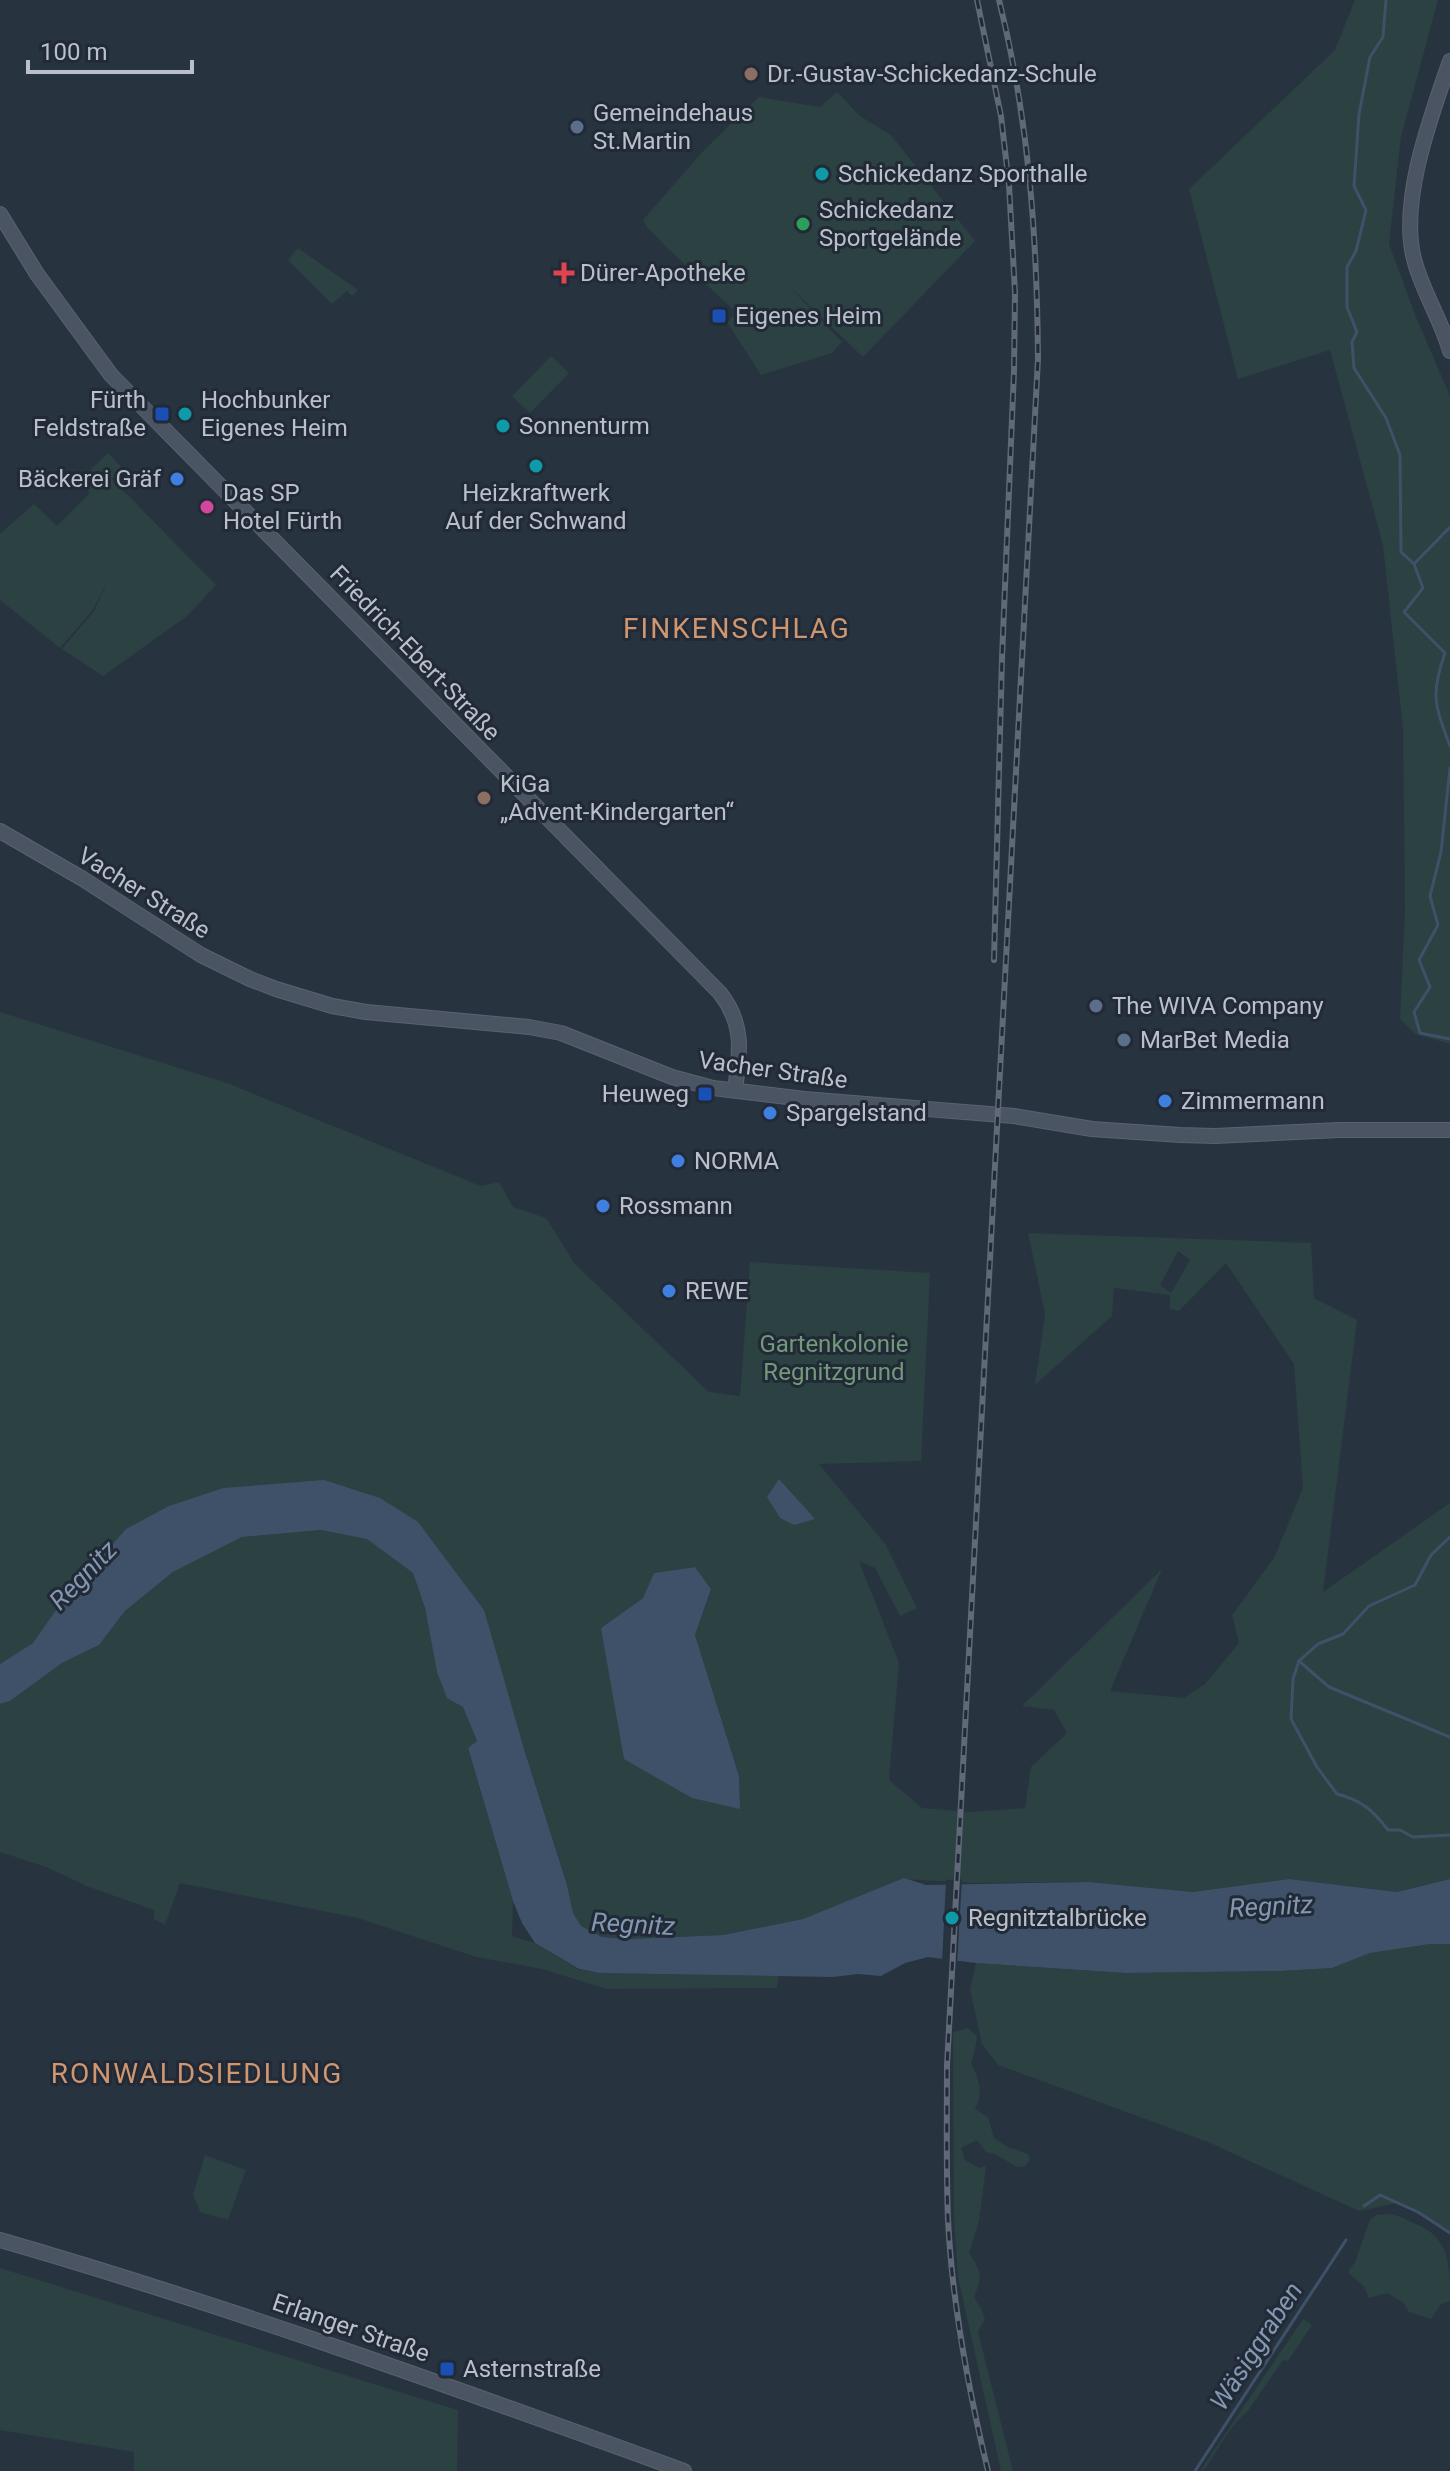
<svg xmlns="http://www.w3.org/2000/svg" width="1450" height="2471" font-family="Roboto,sans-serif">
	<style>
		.green { fill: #2b4142; fill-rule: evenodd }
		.water { fill: #3f5168 }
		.pier { fill: #283340 }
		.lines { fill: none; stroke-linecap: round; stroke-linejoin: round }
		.stream { stroke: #3f5168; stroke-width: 3 }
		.secondary-casing { stroke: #5a636d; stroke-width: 16 }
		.secondary { stroke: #4b5463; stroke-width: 14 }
		.rail-casing { stroke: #5f6977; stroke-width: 6 }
		.rail { stroke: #212a36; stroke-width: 3; stroke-dasharray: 9; stroke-linecap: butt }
		.education-dot { fill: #8d6e63; stroke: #212a36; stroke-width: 3 }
		.service-dot { fill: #5c6f8a; stroke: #212a36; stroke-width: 3 }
		.culture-dot { fill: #0f9aa8; stroke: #212a36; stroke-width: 3 }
		.leisure-dot { fill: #2e9e5b; stroke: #212a36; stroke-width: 3 }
		.health-dot { fill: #e0444e; stroke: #212a36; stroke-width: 3 }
		.transit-dot { fill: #1a4fb4; stroke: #212a36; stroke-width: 3 }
		.shop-dot { fill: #3f7fe0; stroke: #212a36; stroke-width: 3 }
		.hotel-dot { fill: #d1479c; stroke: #212a36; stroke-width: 3 }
		.labels { text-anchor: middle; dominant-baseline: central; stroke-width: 6; stroke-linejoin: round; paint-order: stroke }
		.poi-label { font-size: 24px; fill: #b9c0ca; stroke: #212a36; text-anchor: start }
		.street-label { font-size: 24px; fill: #b9c0ca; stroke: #212a36 }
		.park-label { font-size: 24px; fill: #729a7a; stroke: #212a36 }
		.water-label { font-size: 26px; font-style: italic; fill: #8397b0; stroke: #212a36 }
		.quarter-label { font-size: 28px; letter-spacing: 2px; fill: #cf9770; stroke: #212a36 }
	</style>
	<rect width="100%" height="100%" fill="#283340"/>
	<!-- green -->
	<g class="green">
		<polygon points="1355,0 1438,0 1401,137 1389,244 1416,317 1450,396 1450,1044 1415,1034 1400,1019 1405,910 1403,729 1383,545 1330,350 1238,379 1189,189 1335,50"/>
		<polygon points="837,92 860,116 891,135 975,241 863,357 789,286 842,342 832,353 761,375 727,322 735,315 754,320 768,306 753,319 737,313 666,247 647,227 643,220 703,151 759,97 820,107"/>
		<polygon points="298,248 358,290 352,296 347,291 332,304 288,260"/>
		<polygon points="551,356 569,373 530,413 512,396"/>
		<polygon points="108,453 122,468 112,479 216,585 187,616 103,676 62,649 94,611 108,581 92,611 60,648 0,600 0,534 34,504 57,526 90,493 81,484 92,468"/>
		<path d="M0,1012L227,1083L481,1186L499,1182L513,1207L546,1218L575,1264L709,1392L740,1396L750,1262L930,1273L921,1461L819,1464L886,1545L917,1608L900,1616L875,1568L859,1561L899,1663L889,1780L922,1808L970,1812L1025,1808L1031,1767L1067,1733L1054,1710L1022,1706L1162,1569L1110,1691L1184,1698L1205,1684L1239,1643L1232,1615L1274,1558L1303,1488L1294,1364L1226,1263L1179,1311L1170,1309V1295L1114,1288L1112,1316L1035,1385L1045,1314L1028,1233L1311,1243L1314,1298L1357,1320L1323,1592L1450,1503V1879L1397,1892L1289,1879L1193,1892L1089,1882L970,1883L904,1879L803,1919L723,1935L628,1939L601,1937L580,1926L573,1913L567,1885L524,1749L483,1610L417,1522L223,1488L168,1507L33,1643L0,1664ZM1178,1251L1190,1260L1171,1293L1160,1285ZM695,1567L711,1589L695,1635L739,1776L740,1809L601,1628L643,1598L654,1573Z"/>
		<polygon points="322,1530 367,1538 413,1573 425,1608 437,1672 463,1706 477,1741 468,1749 513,1901 512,1936 535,1943 579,1970 599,1973 779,1976 777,1988 607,1989 542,1969 476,1957 358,1918 180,1883 165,1925 154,1919 154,1910 89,1887 46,1867 0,1852 0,1704 10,1701 62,1663 99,1645 125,1611 173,1572 242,1537"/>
		<polygon points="1430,1944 1450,1944 1450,2231 1397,2203 1359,2211 1208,2142 998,2065 982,2044 970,1990 976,1963 1126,1973 1281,1971 1332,1968 1370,1953"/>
		<path d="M968,2028L977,2036L975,2050L971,2063C979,2080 984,2091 975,2109L988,2117L994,2138L1008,2147L1028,2154L1030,2160L1025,2166L1017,2167L995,2154L986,2152L977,2140L961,2148L965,2160L979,2168L986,2166L979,2221L969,2253C982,2273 983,2275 974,2297L981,2308L985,2319L978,2332L1013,2471H1001L958,2277L954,2218L953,2032Z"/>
		<polygon points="205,2155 246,2170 228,2220 200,2212 193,2195"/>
		<path d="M1391,2214C1402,2216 1410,2222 1421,2226C1450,2242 1450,2265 1450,2301L1441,2304L1431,2319L1409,2312L1404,2303L1387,2293L1369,2298L1364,2287L1348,2272L1355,2262L1370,2220L1377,2215Z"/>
		<polygon points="0,2268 458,2410 457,2471 134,2471 134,2452 0,2430"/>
		<path d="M1303,2319L1312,2325L1288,2361L1283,2360L1247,2412C1233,2421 1215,2454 1205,2469L1200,2471Z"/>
	</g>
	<!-- water -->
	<g class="water">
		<polygon points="779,1479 815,1519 794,1525 780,1518 767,1497"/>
		<polygon points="324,1480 380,1498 418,1522 484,1610 524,1749 567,1885 573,1913 581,1926 602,1937 628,1939 723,1935 803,1919 904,1878 926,1885 1089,1882 1193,1892 1289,1879 1397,1892 1450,1879 1450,1944 1430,1944 1370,1953 1332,1968 1281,1971 1126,1973 976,1963 928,1957 905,1963 881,1976 858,1974 833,1977 599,1973 579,1969 535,1943 522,1923 513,1901 468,1748 477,1741 463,1707 447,1698 437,1672 425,1608 413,1573 367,1539 321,1530 242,1537 173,1572 125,1611 99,1645 62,1663 10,1701 0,1704 0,1664 33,1643 61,1603 126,1529 169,1506 223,1488"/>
		<polygon points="695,1567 711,1589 695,1635 739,1776 740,1809 692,1798 624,1759 601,1628 643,1598 654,1573"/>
	</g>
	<!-- pier -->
	<polygon class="pier" points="962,1879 957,1965 942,1963 946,1880"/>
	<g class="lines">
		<!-- stream -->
		<g class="stream">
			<path d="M1386,0L1383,37L1370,57L1359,114L1354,186L1366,210L1356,251L1347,267V307L1357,332L1352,342L1354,368L1386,418L1400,455L1401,552L1414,564L1423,588L1404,612L1445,653C1430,696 1435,705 1450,746"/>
			<polyline points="1414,564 1450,527"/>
			<polyline points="1450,768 1441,852 1430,896 1438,925 1419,960 1430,987 1414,1012 1420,1033 1450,1039"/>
			<path d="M1450,1537L1431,1555L1415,1585L1369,1606L1343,1634L1318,1644L1299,1661L1293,1679L1291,1719L1317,1767L1337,1794C1361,1800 1373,1810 1388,1830H1400L1413,1837L1450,1835"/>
			<polyline points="1299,1661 1329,1687 1450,1737"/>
			<polyline points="1364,2206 1380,2195 1418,2212 1450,2233"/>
			<polyline points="1195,2471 1346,2240"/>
		</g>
		<!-- secondary casing -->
		<g class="secondary-casing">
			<g id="secondary">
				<path d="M1450,61C1431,116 1399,201 1414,259C1422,291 1441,319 1450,351"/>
				<path d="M0,214L37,274L111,375L720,993C745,1025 740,1053 735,1090"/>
				<polyline points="0,831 83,879 201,955 250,979 276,989 332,1006 366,1012 529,1027 561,1033 672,1077 713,1088 804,1099 1014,1116 1092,1129 1180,1135 1215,1136 1339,1130 1450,1130"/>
				<path d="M0,2240C232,2307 458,2389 684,2471"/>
			</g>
		</g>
		<!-- secondary -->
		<use href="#secondary" class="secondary"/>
		<!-- rail casing -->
		<g class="rail-casing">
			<g id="rail">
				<polyline points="977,0 1001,116 1009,185 1015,292 1014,371 1002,658 994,960"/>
				<path d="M988,2471C968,2388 952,2304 948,2219C946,2168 947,2117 947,2066L1038,359C1037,235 1029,120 999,0"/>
			</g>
		</g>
		<!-- rail -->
		<use href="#rail" class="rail"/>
	</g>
	<!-- markers -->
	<g class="education-dot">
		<circle cx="751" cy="74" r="8"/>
		<circle cx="484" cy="798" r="8"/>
	</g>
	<g class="service-dot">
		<circle cx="577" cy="127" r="8"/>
		<circle cx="1096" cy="1006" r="8"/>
		<circle cx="1124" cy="1040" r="8"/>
	</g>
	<g class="culture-dot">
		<circle cx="822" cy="174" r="8"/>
		<circle cx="185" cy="414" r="8"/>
		<circle cx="503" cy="426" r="8"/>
		<circle cx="536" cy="466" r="8"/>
		<circle cx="952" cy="1918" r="8"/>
	</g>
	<circle class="leisure-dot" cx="803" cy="224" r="8"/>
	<path class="health-dot" d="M560 261h8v8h8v8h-8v8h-8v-8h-8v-8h8z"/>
	<g class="transit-dot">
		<rect x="711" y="308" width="16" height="16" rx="4"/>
		<rect x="154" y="406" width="16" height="16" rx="4"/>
		<rect x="697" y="1086" width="16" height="16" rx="4"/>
		<rect x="439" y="2361" width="16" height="16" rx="4"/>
	</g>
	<g class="shop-dot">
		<circle cx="177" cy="479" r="8"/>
		<circle cx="1165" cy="1101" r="8"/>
		<circle cx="770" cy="1113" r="8"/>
		<circle cx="678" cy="1161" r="8"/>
		<circle cx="603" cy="1206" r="8"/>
		<circle cx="669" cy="1291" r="8"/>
	</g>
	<circle class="hotel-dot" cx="207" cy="507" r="8"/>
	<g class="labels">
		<!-- poi labels -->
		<g class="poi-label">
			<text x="767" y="74">Dr.-Gustav-Schickedanz-Schule</text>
			<text x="593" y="113">Gemeindehaus<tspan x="593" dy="28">St.Martin</tspan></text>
			<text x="838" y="174">Schickedanz Sporthalle</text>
			<text x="819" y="210">Schickedanz<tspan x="819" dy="28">Sportgelände</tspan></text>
			<text x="580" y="273">Dürer-Apotheke</text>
			<text x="735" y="316">Eigenes Heim</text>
			<text x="146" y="400" text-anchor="end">Fürth<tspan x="146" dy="28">Feldstraße</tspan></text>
			<text x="201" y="400">Hochbunker<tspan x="201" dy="28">Eigenes Heim</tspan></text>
			<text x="519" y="426">Sonnenturm</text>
			<text x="161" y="479" text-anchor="end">Bäckerei Gräf</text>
			<text x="223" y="493">Das SP<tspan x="223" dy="28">Hotel Fürth</tspan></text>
			<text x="536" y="493" text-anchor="middle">Heizkraftwerk<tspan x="536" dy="28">Auf der Schwand</tspan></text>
			<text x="500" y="784">KiGa<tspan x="500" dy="28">„Advent-Kindergarten“</tspan></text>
			<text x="1112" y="1006">The WIVA Company</text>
			<text x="1140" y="1040">MarBet Media</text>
			<text x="689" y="1094" text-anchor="end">Heuweg</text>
			<text x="1181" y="1101">Zimmermann</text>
			<text x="786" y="1113">Spargelstand</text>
			<text x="694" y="1161">NORMA</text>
			<text x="619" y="1206">Rossmann</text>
			<text x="685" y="1291">REWE</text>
			<text x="968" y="1918">Regnitztalbrücke</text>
			<text x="463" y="2369">Asternstraße</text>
		</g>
		<!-- street labels -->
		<g class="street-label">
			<text transform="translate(415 653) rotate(46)">Friedrich-Ebert-Straße</text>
			<text transform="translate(144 893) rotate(32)">Vacher Straße</text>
			<text transform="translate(773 1070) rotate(8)">Vacher Straße</text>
			<text transform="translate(351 2328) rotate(19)">Erlanger Straße</text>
		</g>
		<!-- park labels -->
		<g class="park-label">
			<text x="834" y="1344">Gartenkolonie<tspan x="834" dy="28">Regnitzgrund</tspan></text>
		</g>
		<!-- water labels -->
		<g class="water-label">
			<text transform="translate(83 1575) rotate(-46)">Regnitz</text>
			<text transform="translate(1271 1906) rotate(-3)">Regnitz</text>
			<text transform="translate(633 1924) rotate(3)">Regnitz</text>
			<text transform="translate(1256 2346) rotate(-57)">Wäsiggraben</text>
		</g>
		<!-- quarter labels -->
		<g class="quarter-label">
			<text x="737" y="628">FINKENSCHLAG</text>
			<text x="197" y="2073">RONWALDSIEDLUNG</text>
		</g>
	</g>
	<!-- scale -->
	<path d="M28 60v12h164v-12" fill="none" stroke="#b9c0ca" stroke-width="4"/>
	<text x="40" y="60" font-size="24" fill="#b9c0ca" stroke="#212a36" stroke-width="6" paint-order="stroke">100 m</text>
</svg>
